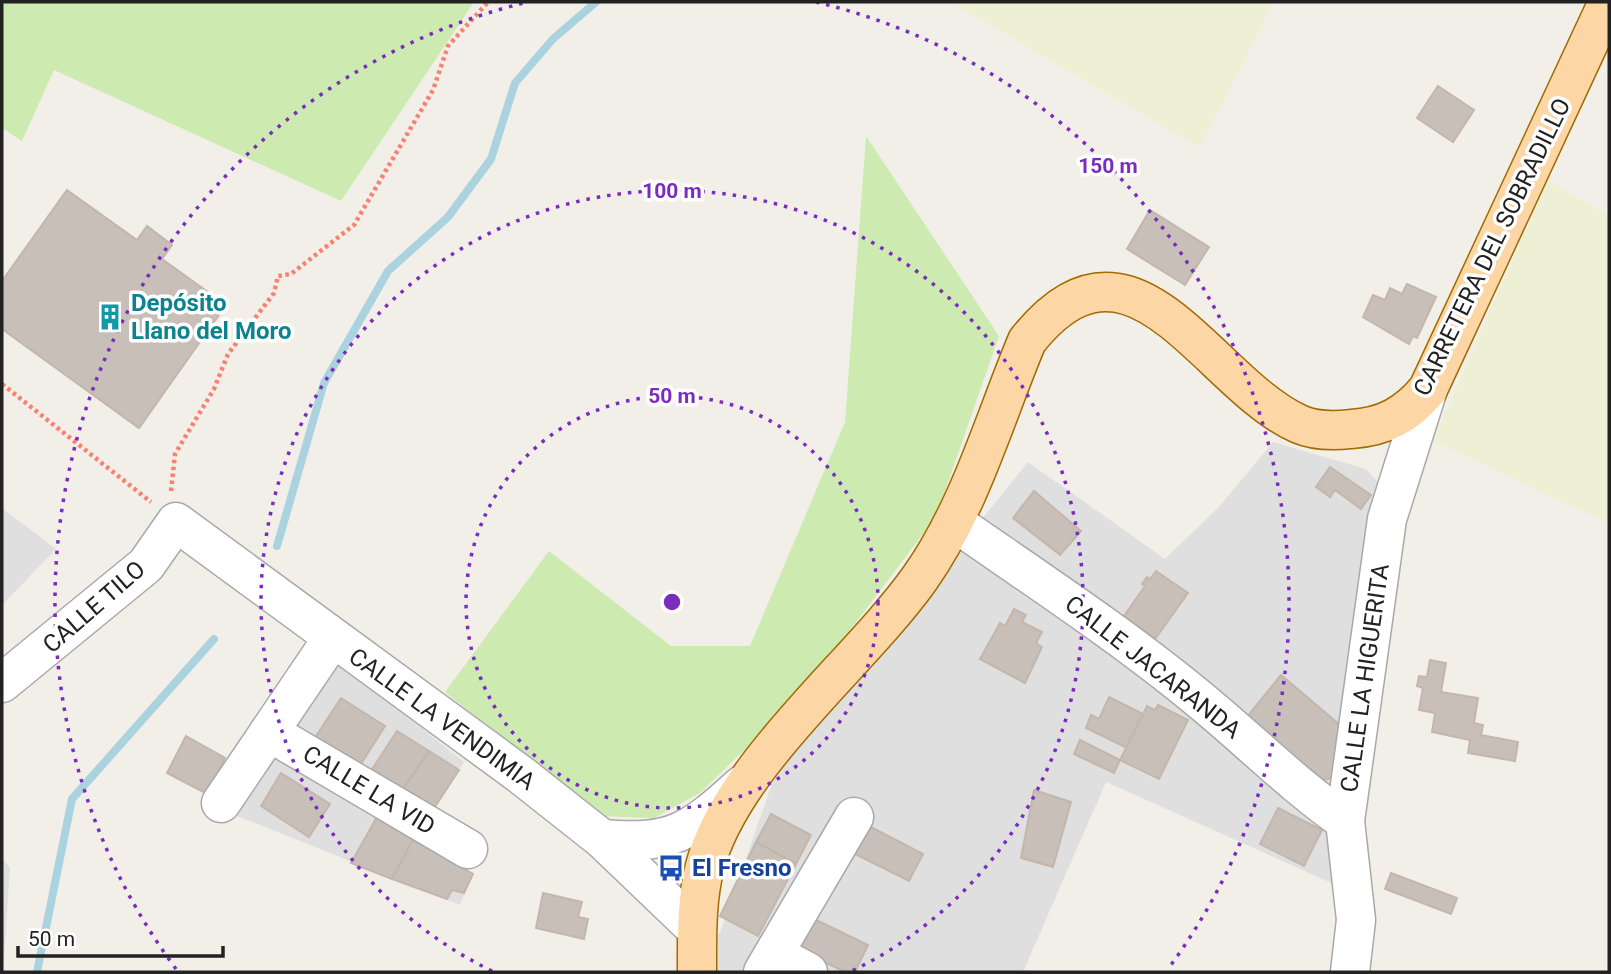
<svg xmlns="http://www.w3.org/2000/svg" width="1611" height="974" font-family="Roboto,sans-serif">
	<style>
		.residential { fill: #e0dfdf }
		.farmland { fill: #eef0d5 }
		.grass { fill: #cdebb0 }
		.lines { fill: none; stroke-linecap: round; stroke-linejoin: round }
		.stream { stroke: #aad3df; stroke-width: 8 }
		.building { fill: #c7bfb8; stroke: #c4b6ab; stroke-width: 2 }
		.minor-casing { stroke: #a9a9a9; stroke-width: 41 }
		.major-casing { stroke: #a06b00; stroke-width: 41 }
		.path { stroke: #fa8072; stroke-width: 4.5; stroke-dasharray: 3.5 3.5; stroke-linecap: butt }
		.minor { stroke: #fff; stroke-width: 38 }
		.major { stroke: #fcd6a4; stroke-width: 38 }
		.ring { fill: none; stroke: #7b2cbf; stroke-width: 3.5; stroke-dasharray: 3.5 7 }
		.labels { text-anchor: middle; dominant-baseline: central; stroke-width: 7; stroke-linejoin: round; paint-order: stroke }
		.street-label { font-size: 24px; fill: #222; stroke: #fff }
		.culture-label { font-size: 24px; font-weight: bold; fill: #0d838f; stroke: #fff; text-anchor: start }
		.transit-label { font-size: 24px; font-weight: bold; fill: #164399; stroke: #fff; text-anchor: start }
		.centre { fill: #7b2cbf; stroke: #fff; stroke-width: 3.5 }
		.ring-label { font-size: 21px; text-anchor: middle; font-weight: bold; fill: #7b2cbf; stroke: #fff; stroke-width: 7; stroke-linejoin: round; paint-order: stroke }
	</style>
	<rect width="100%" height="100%" fill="#f2efe9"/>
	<!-- residential -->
	<g class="residential">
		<polygon points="1273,442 1366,469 1378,482 1353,635 1336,885 1106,782 1023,972 683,972 720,933 775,775 1028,462 1165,559 1218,508"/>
		<polygon points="2,508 56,549 2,605"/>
		<polygon points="325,666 345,667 464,762 413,840 473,874 460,905 232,814"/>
		<polygon points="2,858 10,868 3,972 2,972"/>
	</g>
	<!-- farmland -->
	<g class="farmland">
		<polygon points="950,2 1274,2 1200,148"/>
		<polygon points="1547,180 1609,215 1609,524 1433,441"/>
	</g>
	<!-- grass -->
	<g class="grass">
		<polygon points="2,2 474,2 341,201 54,70 22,141 2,128"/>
		<polygon points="866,136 999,336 936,517 800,696 700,793 654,818 598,816 445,692 549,551 671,646 750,646 845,422"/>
	</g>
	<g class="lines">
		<!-- stream -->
		<g class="stream">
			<polyline points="277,546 324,383 388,271 448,217 491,159 515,83 553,39 596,2"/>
			<polyline points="37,972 72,799 214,639"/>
		</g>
	</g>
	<!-- building -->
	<g class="building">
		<polygon points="1438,86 1474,110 1453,142 1417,118"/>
		<polygon points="67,190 137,240 147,226 172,245 162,259 226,305 139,428 2,329 2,281"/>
		<polygon points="1150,210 1209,247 1185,285 1127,249"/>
		<polygon points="1407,284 1436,297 1417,338 1413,336 1409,344 1363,317 1373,295 1385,300 1390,288 1402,294"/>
		<polygon points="1330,467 1371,495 1361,509 1335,490 1330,497 1316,487"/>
		<polygon points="1034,491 1081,531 1060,555 1013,518"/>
		<polygon points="1156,571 1188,593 1155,639 1124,616 1145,586 1142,584 1147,577 1150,579"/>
		<polygon points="1014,609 1026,615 1022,622 1042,632 1036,643 1042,647 1025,683 980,659 1000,623 1005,626"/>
		<polygon points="1430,660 1446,663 1441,692 1478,698 1474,723 1483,725 1481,735 1518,742 1515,761 1468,753 1470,740 1432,732 1435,713 1419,710 1423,688 1417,686 1419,676 1427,677"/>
		<polygon points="1281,675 1340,725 1333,778 1320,781 1247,717"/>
		<polygon points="1109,697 1143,714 1127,748 1086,728 1091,715 1099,719"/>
		<polygon points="341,698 385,726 359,767 314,739"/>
		<polygon points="1158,705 1188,720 1159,779 1120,760 1147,706 1155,710"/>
		<polygon points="397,731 429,751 400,794 369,774"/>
		<polygon points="186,736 225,758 207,794 167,773"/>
		<polygon points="1080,740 1120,760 1114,773 1074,754"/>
		<polygon points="429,751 459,770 433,810 402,791"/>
		<polygon points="281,773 330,804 309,837 261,806"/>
		<polygon points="1034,790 1071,802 1053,867 1021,858"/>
		<polygon points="1278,808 1322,830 1304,866 1260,844"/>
		<polygon points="771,814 811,835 796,864 756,842"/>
		<polygon points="377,817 413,840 392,879 351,863"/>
		<polygon points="865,824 923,854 909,881 851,852"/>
		<polygon points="413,840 473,874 464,893 452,890 447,899 392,879"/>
		<polygon points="756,842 796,864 758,936 720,916"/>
		<polygon points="1391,873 1457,898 1451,914 1385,889"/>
		<polygon points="543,893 582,902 578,917 588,919 584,939 536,928"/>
		<polygon points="812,918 868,945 855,972 845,972 797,949"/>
	</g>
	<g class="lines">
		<!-- minor casing -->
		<g class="minor-casing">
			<g id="minor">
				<path d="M954,522C1039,581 1126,638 1205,704C1252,743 1295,786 1345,821"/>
				<polyline points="2,683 146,565 176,522 521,775 602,839 696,929"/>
				<polyline points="269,732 468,849"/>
				<polyline points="221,803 332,639"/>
				<path d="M602,839C674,845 690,832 742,785"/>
				<polyline points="774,954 808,972"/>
				<polyline points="763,972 854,817"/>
				<polyline points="1350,972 1356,920 1345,821 1387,519 1428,389"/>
			</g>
		</g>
		<!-- major casing -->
		<g class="major-casing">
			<path id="major" d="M697,972C697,937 696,901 705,866C733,763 858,665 920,578C970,507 994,420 1027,341C1132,208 1207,383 1299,424C1315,431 1334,431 1351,429C1384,427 1407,415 1428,389L1608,2"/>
		</g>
		<!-- path -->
		<g class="path">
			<polyline points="2,384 151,502"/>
			<polyline points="171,491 175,454 214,389 228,354 274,293 278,276 291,274 354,225 433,90 448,46 488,2"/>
		</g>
		<!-- minor -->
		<use href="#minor" class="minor"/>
		<!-- major -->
		<use href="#major" class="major"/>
	</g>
	<!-- distance rings -->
	<g class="ring">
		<circle cx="672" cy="602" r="206"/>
		<path d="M492 971A411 411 0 1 1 852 971"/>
		<path d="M176 969A617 617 0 0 1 528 2M816 2A617 617 0 0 1 1168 969"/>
	</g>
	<!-- icons -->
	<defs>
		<g id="building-bare" transform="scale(2.1)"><path d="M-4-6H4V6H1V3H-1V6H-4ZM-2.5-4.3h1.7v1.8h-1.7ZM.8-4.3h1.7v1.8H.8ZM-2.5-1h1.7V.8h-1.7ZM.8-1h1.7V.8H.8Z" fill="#0f9aa8" stroke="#fff" stroke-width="2.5" paint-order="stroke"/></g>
		<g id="bus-bare" transform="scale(2.1)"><path d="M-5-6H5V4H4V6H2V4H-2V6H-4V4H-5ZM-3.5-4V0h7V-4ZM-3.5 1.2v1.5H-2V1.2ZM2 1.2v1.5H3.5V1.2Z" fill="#1a4fb4" stroke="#fff" stroke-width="2.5" paint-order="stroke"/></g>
	</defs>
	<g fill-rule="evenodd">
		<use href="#building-bare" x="110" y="317"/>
		<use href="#bus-bare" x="671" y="868"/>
	</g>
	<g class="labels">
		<!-- street labels -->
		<g class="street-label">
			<text transform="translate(1492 247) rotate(-64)">CARRETERA DEL SOBRADILLO</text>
			<text transform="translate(94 607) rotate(-41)">CALLE TILO</text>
			<text transform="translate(1153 667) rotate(38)">CALLE JACARANDA</text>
			<text transform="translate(1365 678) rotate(-82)">CALLE LA HIGUERITA</text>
			<text transform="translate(442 719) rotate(36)">CALLE LA VENDIMIA</text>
			<text transform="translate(369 790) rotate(31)">CALLE LA VID</text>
		</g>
		<!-- culture labels -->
		<g class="culture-label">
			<text x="131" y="303">Depósito<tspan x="131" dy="28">Llano del Moro</tspan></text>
		</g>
		<!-- transit labels -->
		<g class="transit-label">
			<text x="692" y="868">El Fresno</text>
		</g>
	</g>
	<circle cx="672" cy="602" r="10" class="centre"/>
	<g class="ring-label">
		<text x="1108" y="173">150 m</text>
		<text x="672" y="198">100 m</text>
		<text x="672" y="403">50 m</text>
	</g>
	<!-- border -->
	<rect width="1611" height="974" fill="none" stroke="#222222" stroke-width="7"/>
	<!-- scale -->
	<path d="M18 946v10h205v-10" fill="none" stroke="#222222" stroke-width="3.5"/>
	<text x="28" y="946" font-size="21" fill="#222222" stroke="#ffffff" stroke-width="5" paint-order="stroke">50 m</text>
</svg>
